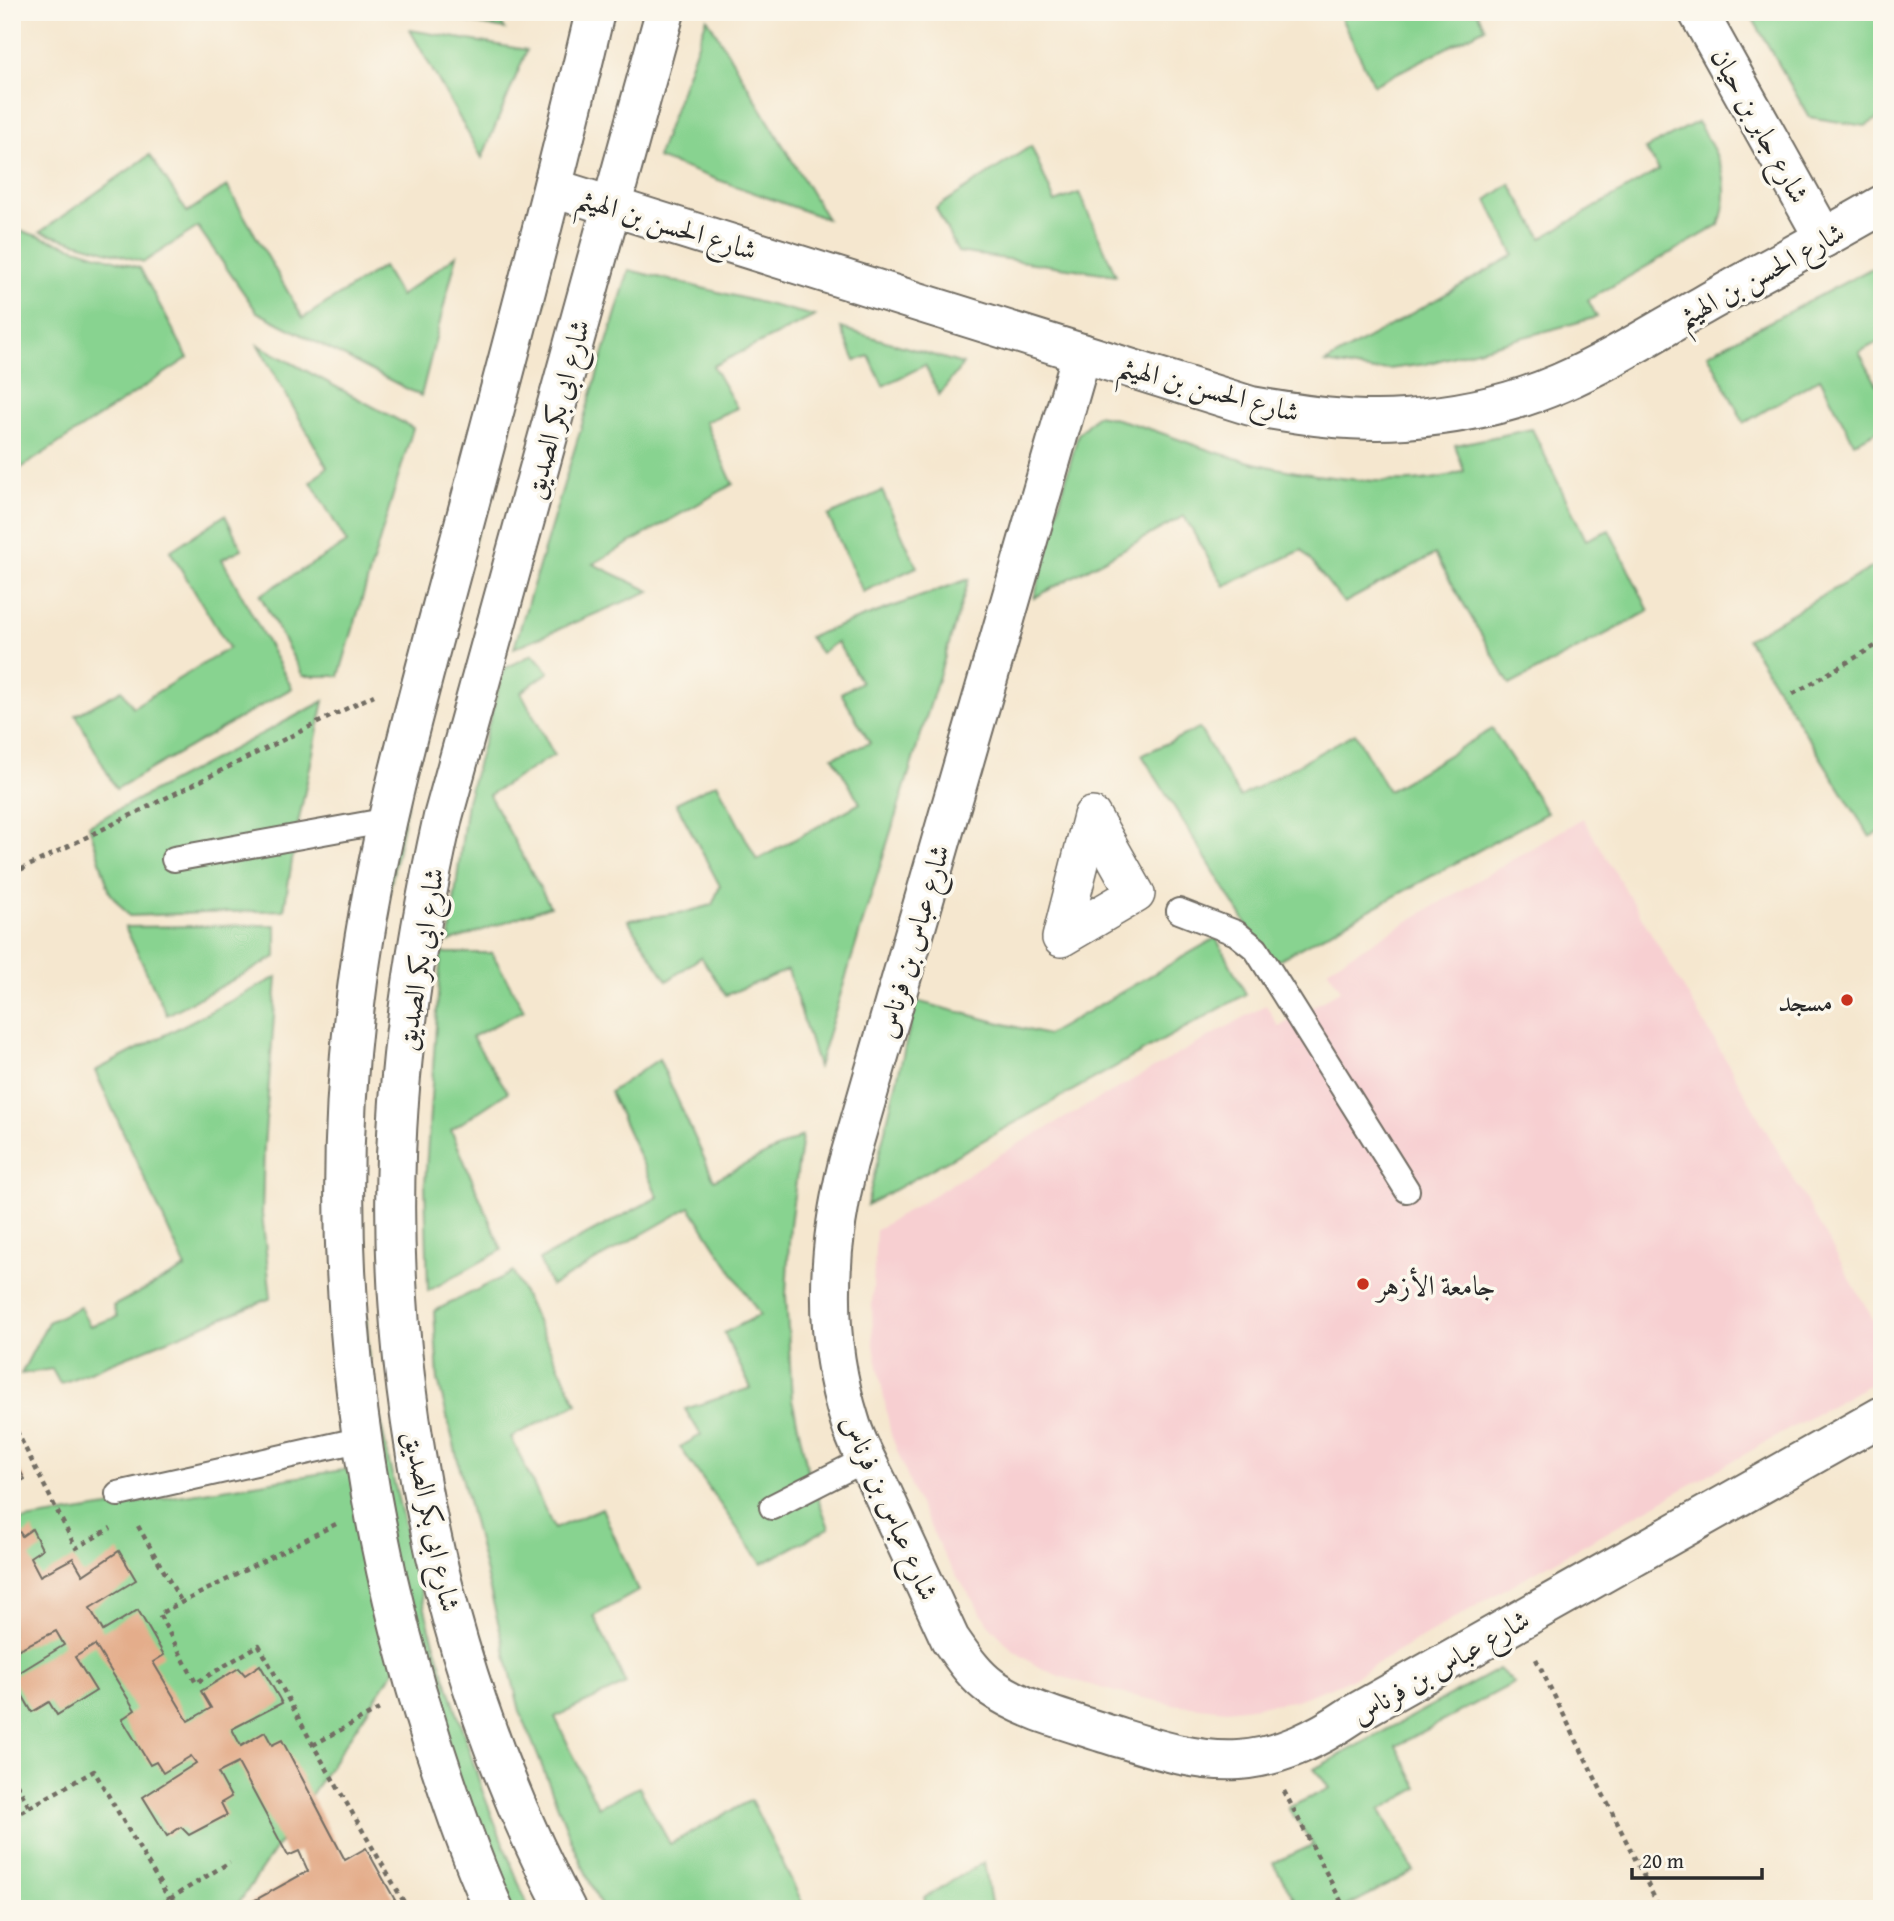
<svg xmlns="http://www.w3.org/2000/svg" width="1894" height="1921" font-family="'Gentium Book Plus',Amiri,serif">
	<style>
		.built { fill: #f7cfd1 }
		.green { fill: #88d390; stroke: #5a7f5e; stroke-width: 2 }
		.building { fill: #e4ad8b }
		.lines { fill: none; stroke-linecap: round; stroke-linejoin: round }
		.service-casing { stroke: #726d64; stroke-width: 28 }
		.pedestrian-casing { stroke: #726d64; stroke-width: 40 }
		.minor-casing { stroke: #726d64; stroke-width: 42 }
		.secondary-casing { stroke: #726d64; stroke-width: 42 }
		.path { stroke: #726d64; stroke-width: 4.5; stroke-dasharray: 5 5; stroke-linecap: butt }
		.service { stroke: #fff; stroke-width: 24 }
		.pedestrian { stroke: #fff; stroke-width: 37 }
		.minor { stroke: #fff; stroke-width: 38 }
		.secondary { stroke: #fff; stroke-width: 38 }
		.poi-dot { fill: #c8321e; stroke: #fbf7ec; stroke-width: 2.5 }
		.labels { text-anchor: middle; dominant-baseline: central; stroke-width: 7; stroke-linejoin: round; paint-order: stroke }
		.street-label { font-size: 28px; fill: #2b2b2b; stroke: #fbf7ec }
		.poi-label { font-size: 28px; fill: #2b2b2b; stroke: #fbf7ec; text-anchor: end }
	</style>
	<rect width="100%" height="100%" fill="#fbf7ec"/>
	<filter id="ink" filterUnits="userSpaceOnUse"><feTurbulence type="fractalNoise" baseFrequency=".0143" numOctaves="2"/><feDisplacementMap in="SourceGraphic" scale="14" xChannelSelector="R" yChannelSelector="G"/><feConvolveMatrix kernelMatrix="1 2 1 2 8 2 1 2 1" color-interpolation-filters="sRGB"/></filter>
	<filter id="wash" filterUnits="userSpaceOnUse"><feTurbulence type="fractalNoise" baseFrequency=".00686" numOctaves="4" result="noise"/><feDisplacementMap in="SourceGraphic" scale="28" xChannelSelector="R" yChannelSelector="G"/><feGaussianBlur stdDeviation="1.57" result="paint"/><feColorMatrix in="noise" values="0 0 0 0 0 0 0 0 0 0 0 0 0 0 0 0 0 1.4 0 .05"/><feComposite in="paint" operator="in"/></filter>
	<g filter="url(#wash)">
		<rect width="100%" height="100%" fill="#f5e7cf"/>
		<!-- built -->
		<polygon class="built" points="1583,818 1729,1065 1882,1335 1882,1377 1519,1581 1349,1680 1294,1701 1227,1710 1172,1704 1115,1692 1059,1676 1037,1666 1014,1651 988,1624 946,1559 914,1494 891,1435 873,1340 872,1305 876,1230 1004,1152 1266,1005 1279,1027 1341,990 1327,969"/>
		<!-- green -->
		<g class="green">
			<polygon points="496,12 505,29 422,13 422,12"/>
			<polygon points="1338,12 1477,12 1485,28 1374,85"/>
			<polygon points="1749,12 1882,12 1882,116 1865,126 1809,117"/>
			<polygon points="707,18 827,219 657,158"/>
			<polygon points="410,30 527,50 482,158"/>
			<path d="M1697,122C1720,157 1734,182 1719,225L1588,300L1597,317L1426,364L1374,371L1325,363L1514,255L1487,200L1510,184L1542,238L1659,170L1645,149Z"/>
			<polygon points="1031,146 1055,202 1079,193 1116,275 958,252 936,208"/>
			<polygon points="150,155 187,212 227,186 303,318 383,267 400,296 457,255 421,396 257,312 198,227 144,262 40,232"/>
			<polygon points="12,228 140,268 188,358 12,474"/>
			<polygon points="1882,263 1882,340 1859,352 1882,394 1882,428 1854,443 1820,378 1744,423 1708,354"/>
			<polygon points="629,270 815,316 713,366 737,408 705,422 733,484 593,564 650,591 514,648"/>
			<polygon points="546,298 429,696 374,967 355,1137 369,1365 389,1462 430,1629 482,1790 529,1909 499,1909 409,1648 235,1909 12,1909 12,1522 362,1467 336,1045 510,317"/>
			<polygon points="841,328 963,364 939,395 925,365 883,386 869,356 855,361"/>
			<polygon points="258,345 413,428 339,676 303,676 260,595 347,543 311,482 327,467"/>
			<path d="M1097,415C1138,422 1175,439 1215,452C1278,472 1402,495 1464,471L1455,445L1532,429L1586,540L1609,530L1649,611L1510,685L1435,554L1344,603L1302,550L1224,586L1184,516L1034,598L1078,434Z"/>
			<polygon points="882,491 917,567 863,592 828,516"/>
			<polygon points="225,515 242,549 222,559 292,688 116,789 76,715 122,690 133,707 229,648 170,551"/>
			<polygon points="1882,562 1882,831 1870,837 1747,639"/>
			<polygon points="969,579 818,1067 788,970 726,995 701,957 667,981 628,920 686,912 712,905 720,886 676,803 717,783 757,860 860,803 833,757 870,743 841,693 861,682 837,642 821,653 809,637"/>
			<polygon points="533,654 549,672 521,692 554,755 489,795 550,906 449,942 467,801 504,669"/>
			<polygon points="324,701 298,824 284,910 129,916 110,893 89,825"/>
			<polygon points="1199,728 1240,797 1355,733 1388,791 1492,729 1547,813 1271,964 1142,755"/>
			<polygon points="276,925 276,957 167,1015 125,927"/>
			<polygon points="1216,938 1246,994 867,1205 916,1001 1047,1035"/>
			<polygon points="441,953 492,953 524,1010 472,1037 508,1092 451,1130 502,1250 428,1291 425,1184"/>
			<polygon points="277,977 264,1147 262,1214 271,1298 60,1384 52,1369 21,1374 48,1322 80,1307 90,1326 117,1317 113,1306 186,1268 95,1071"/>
			<polygon points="659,1059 714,1180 802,1136 790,1225 786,1295 792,1399 808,1471 829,1528 762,1564 680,1447 701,1435 685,1409 751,1388 724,1333 760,1315 690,1207 551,1286 539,1260 658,1197 610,1092"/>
			<polygon points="513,1272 577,1404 511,1437 554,1529 602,1508 638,1591 594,1616 626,1684 555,1717 598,1807 639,1787 670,1844 751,1800 803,1904 794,1909 602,1909 573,1844 520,1711 438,1380 434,1311"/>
			<polygon points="1499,1669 1514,1683 1396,1746 1418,1788 1380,1810 1414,1871 1342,1909 1297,1909 1299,1907 1273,1863 1313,1845 1288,1808 1330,1788 1314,1769"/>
			<polygon points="984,1862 992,1909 928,1909 924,1898"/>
		</g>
		<g id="blocks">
			<!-- building -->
			<g class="building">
				<polygon points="12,1457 25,1479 12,1486"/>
				<polygon points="12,1519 22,1536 32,1529 42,1549 30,1557 40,1576 73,1558 83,1575 119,1551 136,1580 90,1608 103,1631 138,1610 164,1655 153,1662 188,1721 211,1708 201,1691 239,1668 245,1675 260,1665 282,1703 232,1729 241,1746 265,1732 272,1745 282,1740 345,1860 366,1848 400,1909 346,1909 344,1906 339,1909 239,1909 308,1871 299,1851 288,1856 238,1763 218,1773 231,1797 221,1803 227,1815 189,1835 181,1827 167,1836 143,1797 196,1763 191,1756 163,1773 156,1762 150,1765 122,1719 135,1710 95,1645 75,1657 96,1691 57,1715 49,1702 32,1712 12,1677 64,1645 56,1631 15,1651 12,1646"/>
			</g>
		</g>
	</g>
	<g filter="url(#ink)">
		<use href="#blocks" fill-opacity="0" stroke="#726d64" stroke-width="2"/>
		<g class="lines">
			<!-- service casing -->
			<g class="service-casing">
				<g id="service">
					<polyline points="174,859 389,820"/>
					<polyline points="1179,911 1236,933 1256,949 1407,1190"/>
					<polyline points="118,1494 363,1439"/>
					<polyline points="772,1507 866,1459"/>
				</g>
			</g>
			<!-- pedestrian casing -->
			<g class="pedestrian-casing">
				<polygon id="pedestrian" points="1092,816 1136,894 1061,938"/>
			</g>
			<!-- minor casing -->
			<g class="minor-casing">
				<g id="minor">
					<polyline points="1698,12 1824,238"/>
					<path d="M553,188L1251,406C1302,415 1353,423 1405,419C1457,415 1512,404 1560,383C1610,361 1657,331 1705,304C1764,271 1823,239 1882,205"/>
					<path d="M1082,353L848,1163C827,1248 823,1337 850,1421C857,1446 872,1470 883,1494C905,1542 927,1590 950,1639C962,1656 974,1675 991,1687C1026,1711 1065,1720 1104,1733C1148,1746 1193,1763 1239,1760C1281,1757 1318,1738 1352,1715L1882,1416"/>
				</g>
			</g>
			<!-- secondary casing -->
			<g class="secondary-casing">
				<g id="secondary">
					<path d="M494,1909C470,1856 451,1799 433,1744C354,1498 324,1237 358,981C377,839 417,700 454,562C503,379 552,196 595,12"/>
					<path d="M566,1909C439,1668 379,1373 399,1101C406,1005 422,911 443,817L665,12"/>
				</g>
			</g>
			<!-- path -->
			<g class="path">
				<polyline points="1793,694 1882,642"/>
				<polyline points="12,874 374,695"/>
				<polyline points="12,1422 76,1548 111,1528"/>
				<polyline points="336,1524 159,1614 196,1683 259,1645 313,1745 408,1909"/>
				<polyline points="138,1526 181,1601"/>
				<polyline points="1536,1659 1660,1909"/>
				<polyline points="313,1745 381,1708"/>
				<polyline points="12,1775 29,1807"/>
				<polyline points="1284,1791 1345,1909"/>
				<polyline points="12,1817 94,1771 169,1899"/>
				<polyline points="153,1909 230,1862"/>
			</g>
			<!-- service -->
			<use href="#service" class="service"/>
			<!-- pedestrian -->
			<use href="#pedestrian" class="pedestrian"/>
			<!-- minor -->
			<use href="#minor" class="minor"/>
			<!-- secondary -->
			<use href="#secondary" class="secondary"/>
		</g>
	</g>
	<!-- markers -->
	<g class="poi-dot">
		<circle cx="1847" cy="1000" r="7"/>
		<circle cx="1363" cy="1284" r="7"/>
	</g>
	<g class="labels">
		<!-- street labels -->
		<g class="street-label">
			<text transform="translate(1761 125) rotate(61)">شارع جابر بن حيان</text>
			<text transform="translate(667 223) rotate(17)">شارع الحسن بن الهيثم</text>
			<text transform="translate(1760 274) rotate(-29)">شارع الحسن بن الهيثم</text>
			<text transform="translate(1209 388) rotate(15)">شارع الحسن بن الهيثم</text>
			<text transform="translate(556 409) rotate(-75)">شارع ابى بكر الصديق</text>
			<text transform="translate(912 941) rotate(-74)">شارع عباس بن فرناس</text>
			<text transform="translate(419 959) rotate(-81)">شارع ابى بكر الصديق</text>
			<text transform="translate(891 1507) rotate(66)">شارع عباس بن فرناس</text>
			<text transform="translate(433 1521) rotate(78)">شارع ابى بكر الصديق</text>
			<text transform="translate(1440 1666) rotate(-30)">شارع عباس بن فرناس</text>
		</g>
		<!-- poi labels -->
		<g class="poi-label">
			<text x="1833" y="1000">مسجد</text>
			<text x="1377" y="1284" text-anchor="start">جامعة الأزهر</text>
		</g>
	</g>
	<!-- margin -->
	<rect width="1894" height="1921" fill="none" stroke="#fbf7ec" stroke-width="42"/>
	<!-- scale -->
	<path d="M1632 1868v10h130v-10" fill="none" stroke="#2b2b2b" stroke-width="3.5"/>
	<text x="1642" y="1868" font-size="21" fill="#2b2b2b" stroke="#fbf7ec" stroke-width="5" paint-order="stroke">20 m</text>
</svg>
